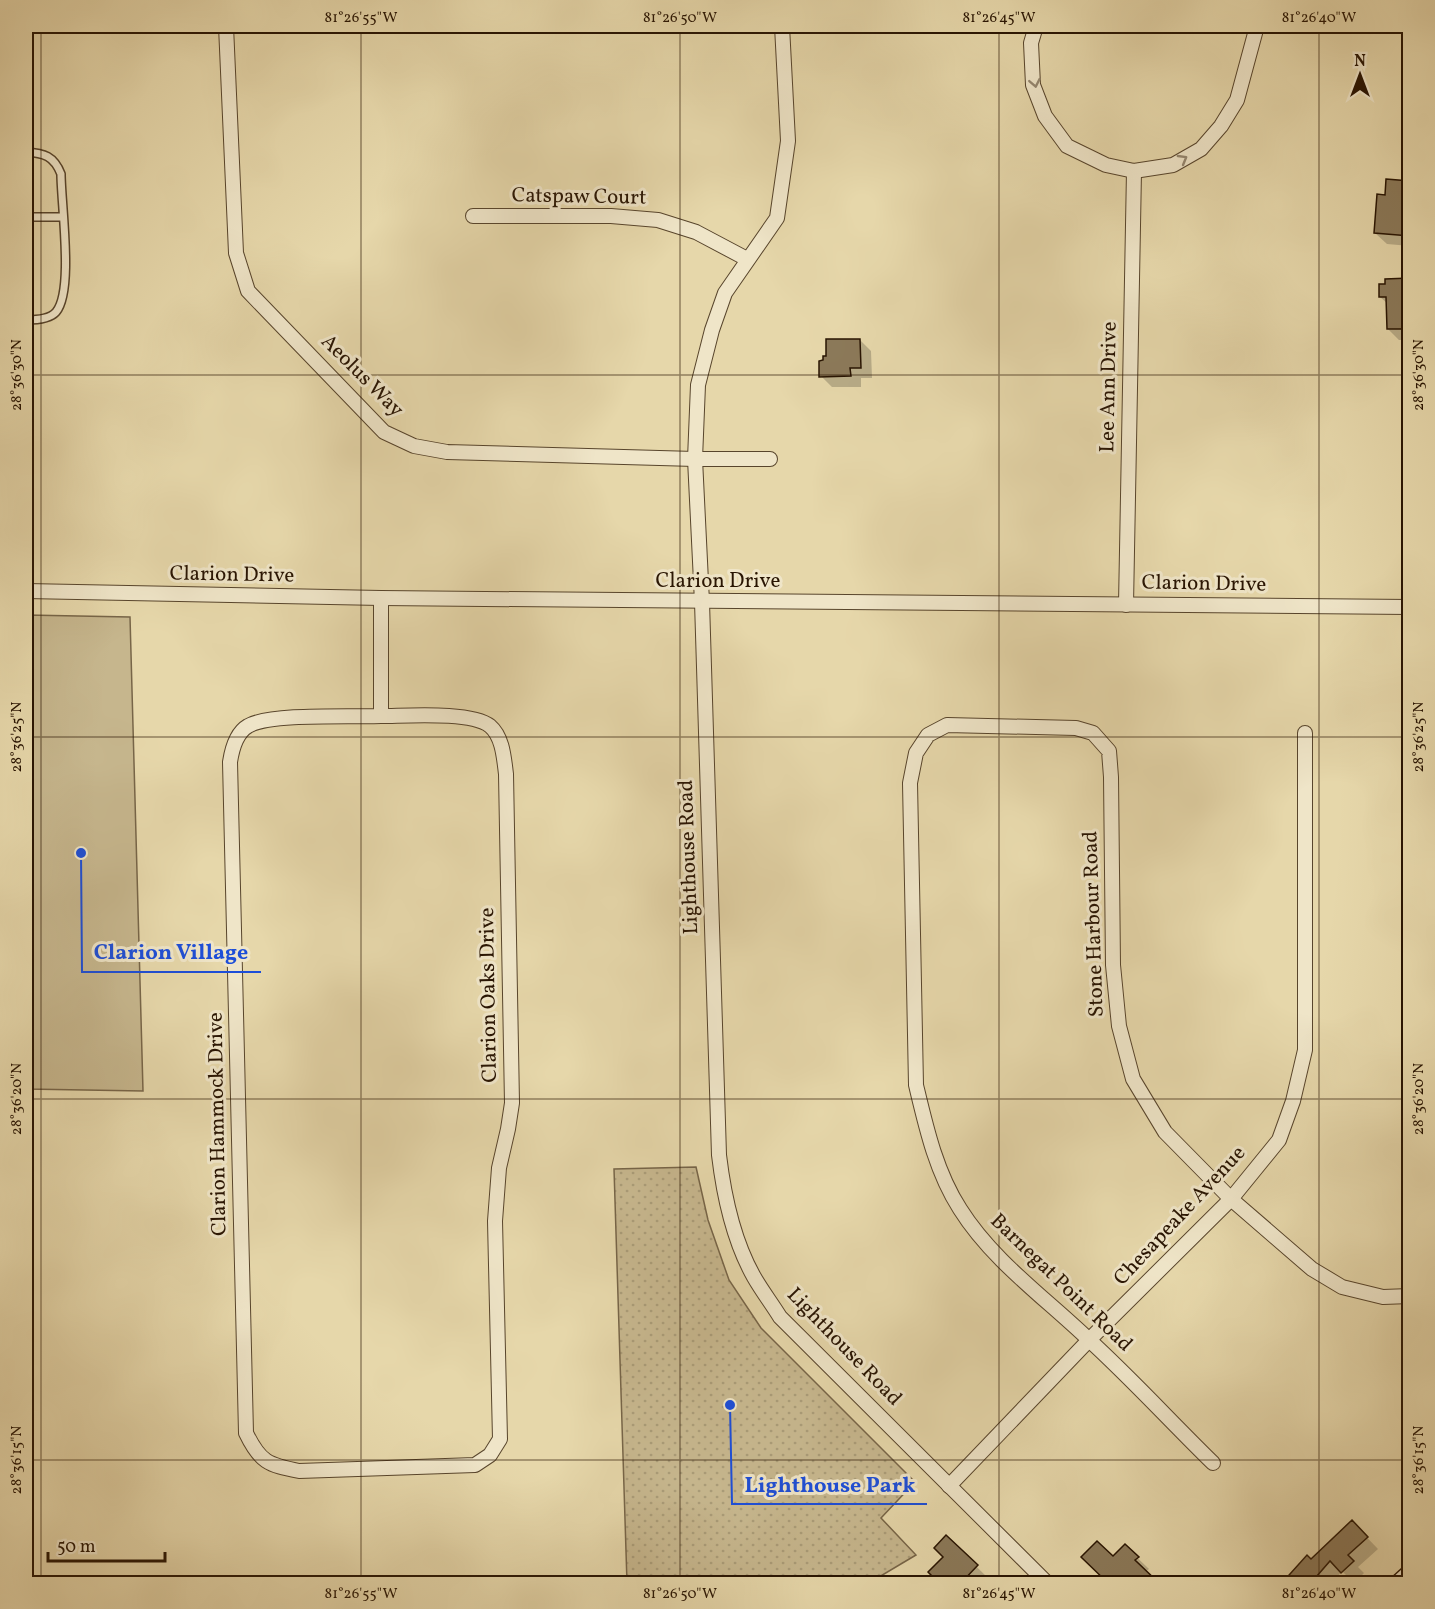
<svg xmlns="http://www.w3.org/2000/svg" width="1435" height="1609" font-family="Vollkorn,serif">
	<style>
		.green { fill: #c6b68d; stroke: #776548; stroke-width: 1.5 }
		.park { fill: url(#park-dots); stroke: #776548; stroke-width: 1.5 }
		.shadow { fill: #0003 }
		.building { fill: #8b7959; stroke: #281402; stroke-width: 1.5 }
		.lines { fill: none; stroke-linecap: round; stroke-linejoin: round }
		.lane-casing { stroke: #58452c; stroke-width: 10 }
		.street-casing { stroke: #58452c; stroke-width: 16 }
		.secondary-casing { stroke: #281402; stroke-width: 21 }
		.lane { stroke: #efe5c8; stroke-width: 7 }
		.street { stroke: #efe5c8; stroke-width: 14 }
		.secondary { stroke: #efe5c8; stroke-width: 18 }
		.oneway { stroke: #95876f }
		.ticks { fill: none; stroke: #281402; stroke-width: 1.5; stroke-opacity: 0.45 }
		.labels { text-anchor: middle; dominant-baseline: central; stroke-width: 6; stroke-linejoin: round; paint-order: stroke }
		.street-label { font-size: 21px; fill: #281402; stroke: #efe5c8 }
		.leader { fill: none; stroke: #1d4ed8; stroke-width: 2 }
		.callout-dot { fill: #1d4ed8; stroke: #efe5c8; stroke-width: 2 }
		.callout-label { font-size: 22px; text-anchor: middle; font-weight: bold; fill: #1d4ed8; stroke: #efe5c8; stroke-width: 6; stroke-linejoin: round; paint-order: stroke }
		.neatline { fill: none; stroke: #281402; stroke-width: 2 }
		.ticks-label { font-size: 15px; text-anchor: middle; fill: #281402 }
	</style>
	<defs>
		<pattern id="park-dots" width="8" height="8" patternUnits="userSpaceOnUse" patternTransform="scale(1.5)"><rect width="8" height="8" fill="#c6b68d"/><path d="M2 2h.1M6 6h.1" fill="none" stroke="#aa9c78" stroke-width="1.8" stroke-linecap="round"/></pattern>
	</defs>
	<rect width="100%" height="100%" fill="#e6d7aa"/>
	<filter id="stains"><feTurbulence type="fractalNoise" baseFrequency=".00333" numOctaves="4"/><feColorMatrix values="0 0 0 0 .2 0 0 0 0 .09 0 0 0 0 .02 0 0 0 .5 -.17"/></filter>
	<radialGradient id="worn" r=".72"><stop offset=".6" stop-color="#630" stop-opacity="0"/><stop offset="1" stop-color="#630" stop-opacity=".3"/></radialGradient>
	<!-- green -->
	<polygon class="green" points="26,615 130,617 143,1091 26,1089"/>
	<!-- park -->
	<polygon class="park" points="696,1167 708,1220 729,1280 761,1328 915,1482 881,1518 916,1555 869,1583 627,1583 614,1169"/>
	<!-- shadow -->
	<g class="shadow">
		<polygon points="1410,183 1410,246 1387,244 1375,233 1387,196"/>
		<polygon points="1410,280 1410,340 1399,340 1388,329 1387,303 1380,297"/>
		<polygon points="860,340 871,351 872,378 861,378 861,387 832,387 821,376"/>
		<polygon points="1410,379 1410,442 1405,438 1403,380"/>
		<polygon points="1352,1522 1378,1549 1358,1567 1364,1573 1354,1583 1342,1571 1331,1584 1283,1584 1311,1561"/>
		<polygon points="946,1537 988,1578 982,1584 942,1584"/>
		<polygon points="1125,1546 1149,1569 1145,1572 1113,1558"/>
	</g>
	<!-- building -->
	<g class="building">
		<polygon points="1386,179 1410,181 1410,236 1374,233 1377,194 1385,195"/>
		<polygon points="1410,278 1410,329 1387,329 1386,297 1379,297 1379,284 1385,284 1385,279"/>
		<polygon points="826,339 860,339 861,368 850,368 851,376 819,377 819,361 823,360 823,356 826,356"/>
		<polygon points="1352,1520 1368,1537 1348,1555 1354,1561 1341,1573 1330,1561 1310,1584 1281,1584 1307,1555 1311,1559"/>
		<polygon points="946,1535 978,1565 960,1584 940,1584 928,1572 943,1557 934,1548"/>
		<polygon points="1097,1541 1113,1556 1125,1544 1139,1557 1135,1560 1160,1584 1109,1584 1081,1557"/>
	</g>
	<g class="lines">
		<!-- lane casing -->
		<g class="lane-casing">
			<g id="lane">
				<path d="M26,152C44,153 54,156 61,174C61,204 74,291 56,312C50,319 35,320 26,320"/>
				<polyline points="26,217 62,217"/>
			</g>
		</g>
		<!-- street casing -->
		<g class="street-casing">
			<g id="street">
				<polyline points="226,26 236,253 248,291 384,432 414,446 447,452 695,459 770,459"/>
				<path d="M782,26L788,141L777,218L725,293L712,330L698,385L695,459L702,602L719,1155C724,1197 733,1240 754,1277C762,1291 772,1304 780,1317L1048,1584"/>
				<polyline points="1036,26 1031,43 1033,85 1045,116 1067,146 1106,165 1134,171 1173,165 1201,149 1221,126 1237,100 1257,26"/>
				<polyline points="473,216 611,216 658,220 696,232 747,259"/>
				<polyline points="26,591 381,598 1410,607"/>
				<polyline points="381,598 381,716"/>
				<polyline points="1126,605 1134,171"/>
				<path d="M381,716C406,716 471,711 490,726C503,737 504,759 506,774L512,1103L508,1129L499,1168L495,1221L500,1439L490,1455L475,1465L299,1471C268,1465 260,1462 246,1433L230,762C232,749 236,733 248,726C269,713 352,717 381,716Z"/>
				<path d="M1213,1463C1171,1422 1131,1378 1087,1338C1044,1297 992,1260 960,1209C936,1172 926,1127 916,1085L910,783L916,753L928,735L947,725L1076,728L1093,733L1109,751L1111,777L1113,965L1119,1026L1133,1079L1165,1132L1231,1199L1312,1269L1342,1287L1383,1297L1410,1296"/>
				<polyline points="949,1486 1089,1340 1231,1199 1279,1140 1293,1101 1305,1050 1305,733"/>
			</g>
		</g>
		<!-- secondary casing -->
		<g class="secondary-casing">
			<polyline id="secondary" points="1399,1584 1410,1574"/>
		</g>
		<!-- lane -->
		<use href="#lane" class="lane"/>
		<!-- street -->
		<use href="#street" class="street"/>
		<!-- secondary -->
		<use href="#secondary" class="secondary"/>
	</g>
	<!-- one-way arrows -->
	<defs><path id="oneway-chevron" d="M-2-3.5L2.5 0L-2 3.5" fill="none" stroke-width="1.6" stroke-linecap="round" stroke-linejoin="round" transform="scale(1.5)"/></defs>
	<g class="oneway">
		<use href="#oneway-chevron" transform="translate(1035 83) rotate(79)"/>
		<use href="#oneway-chevron" transform="translate(1183 159) rotate(-30)"/>
	</g>
	<!-- ticks -->
	<path class="ticks" d="M41,26V1584M361,26V1584M680,26V1584M999,26V1584M1319,26V1584M26,375H1410M26,737H1410M26,1099H1410M26,1460H1410"/>
	<g class="labels">
		<!-- street labels -->
		<g class="street-label">
			<text transform="translate(579 197) rotate(1)">Catspaw Court</text>
			<text transform="translate(362 376) rotate(45)">Aeolus Way</text>
			<text transform="translate(1109 387) rotate(-89)">Lee Ann Drive</text>
			<text transform="translate(232 575) rotate(1)">Clarion Drive</text>
			<text x="718" y="581">Clarion Drive</text>
			<text transform="translate(1204 584) rotate(1)">Clarion Drive</text>
			<text transform="translate(689 857) rotate(-92)">Lighthouse Road</text>
			<text transform="translate(1094 924) rotate(-92)">Stone Harbour Road</text>
			<text transform="translate(489 995) rotate(-91)">Clarion Oaks Drive</text>
			<text transform="translate(218 1124) rotate(-91)">Clarion Hammock Drive</text>
			<text transform="translate(1180 1216) rotate(-47)">Chesapeake Avenue</text>
			<text transform="translate(1061 1283) rotate(44)">Barnegat Point Road</text>
			<text transform="translate(844 1347) rotate(46)">Lighthouse Road</text>
		</g>
	</g>
	<!-- callouts -->
	<path class="leader" d="M81 853L82 972H261M730 1405L732 1504H927"/>
	<g class="callout-dot">
		<circle cx="81" cy="853" r="6"/>
		<circle cx="730" cy="1405" r="6"/>
	</g>
	<g class="callout-label">
		<text x="171" y="959">Clarion Village</text>
		<text x="830" y="1492">Lighthouse Park</text>
	</g>
	<!-- margin -->
	<rect width="1435" height="1609" fill="none" stroke="#e6d7aa" stroke-width="66"/>
	<!-- north arrow -->
	<g transform="translate(1360 75)" stroke="#efe5c8" stroke-width="4.5" paint-order="stroke">
	<path d="M0-4.5L10 22L0 15L-10 22Z" fill="#281402"/>
	<text y="-9" font-size="16" font-weight="bold" text-anchor="middle" fill="#281402">N</text>
	</g>
	<!-- scale -->
	<path d="M48 1552v9h117v-9" fill="none" stroke="#281402" stroke-width="3"/>
	<text x="57" y="1552" font-size="18" fill="#281402" stroke="#efe5c8" stroke-width="4.5" paint-order="stroke">50 m</text>
	<rect x="33" y="33" width="1369" height="1543" class="neatline"/>
	<g class="ticks-label">
		<text x="361" y="22">81°26'55"W</text>
		<text x="680" y="22">81°26'50"W</text>
		<text x="999" y="22">81°26'45"W</text>
		<text x="1319" y="22">81°26'40"W</text>
		<text transform="translate(16 375) rotate(-90)" y="5">28°36'30"N</text>
		<text transform="translate(1418 375) rotate(-90)" y="5">28°36'30"N</text>
		<text transform="translate(16 737) rotate(-90)" y="5">28°36'25"N</text>
		<text transform="translate(1418 737) rotate(-90)" y="5">28°36'25"N</text>
		<text transform="translate(16 1099) rotate(-90)" y="5">28°36'20"N</text>
		<text transform="translate(1418 1099) rotate(-90)" y="5">28°36'20"N</text>
		<text transform="translate(16 1460) rotate(-90)" y="5">28°36'15"N</text>
		<text transform="translate(1418 1460) rotate(-90)" y="5">28°36'15"N</text>
		<text x="361" y="1598">81°26'55"W</text>
		<text x="680" y="1598">81°26'50"W</text>
		<text x="999" y="1598">81°26'45"W</text>
		<text x="1319" y="1598">81°26'40"W</text>
	</g>
	<rect width="100%" height="100%" filter="url(#stains)"/>
	<rect width="100%" height="100%" fill="url(#worn)"/>
</svg>
